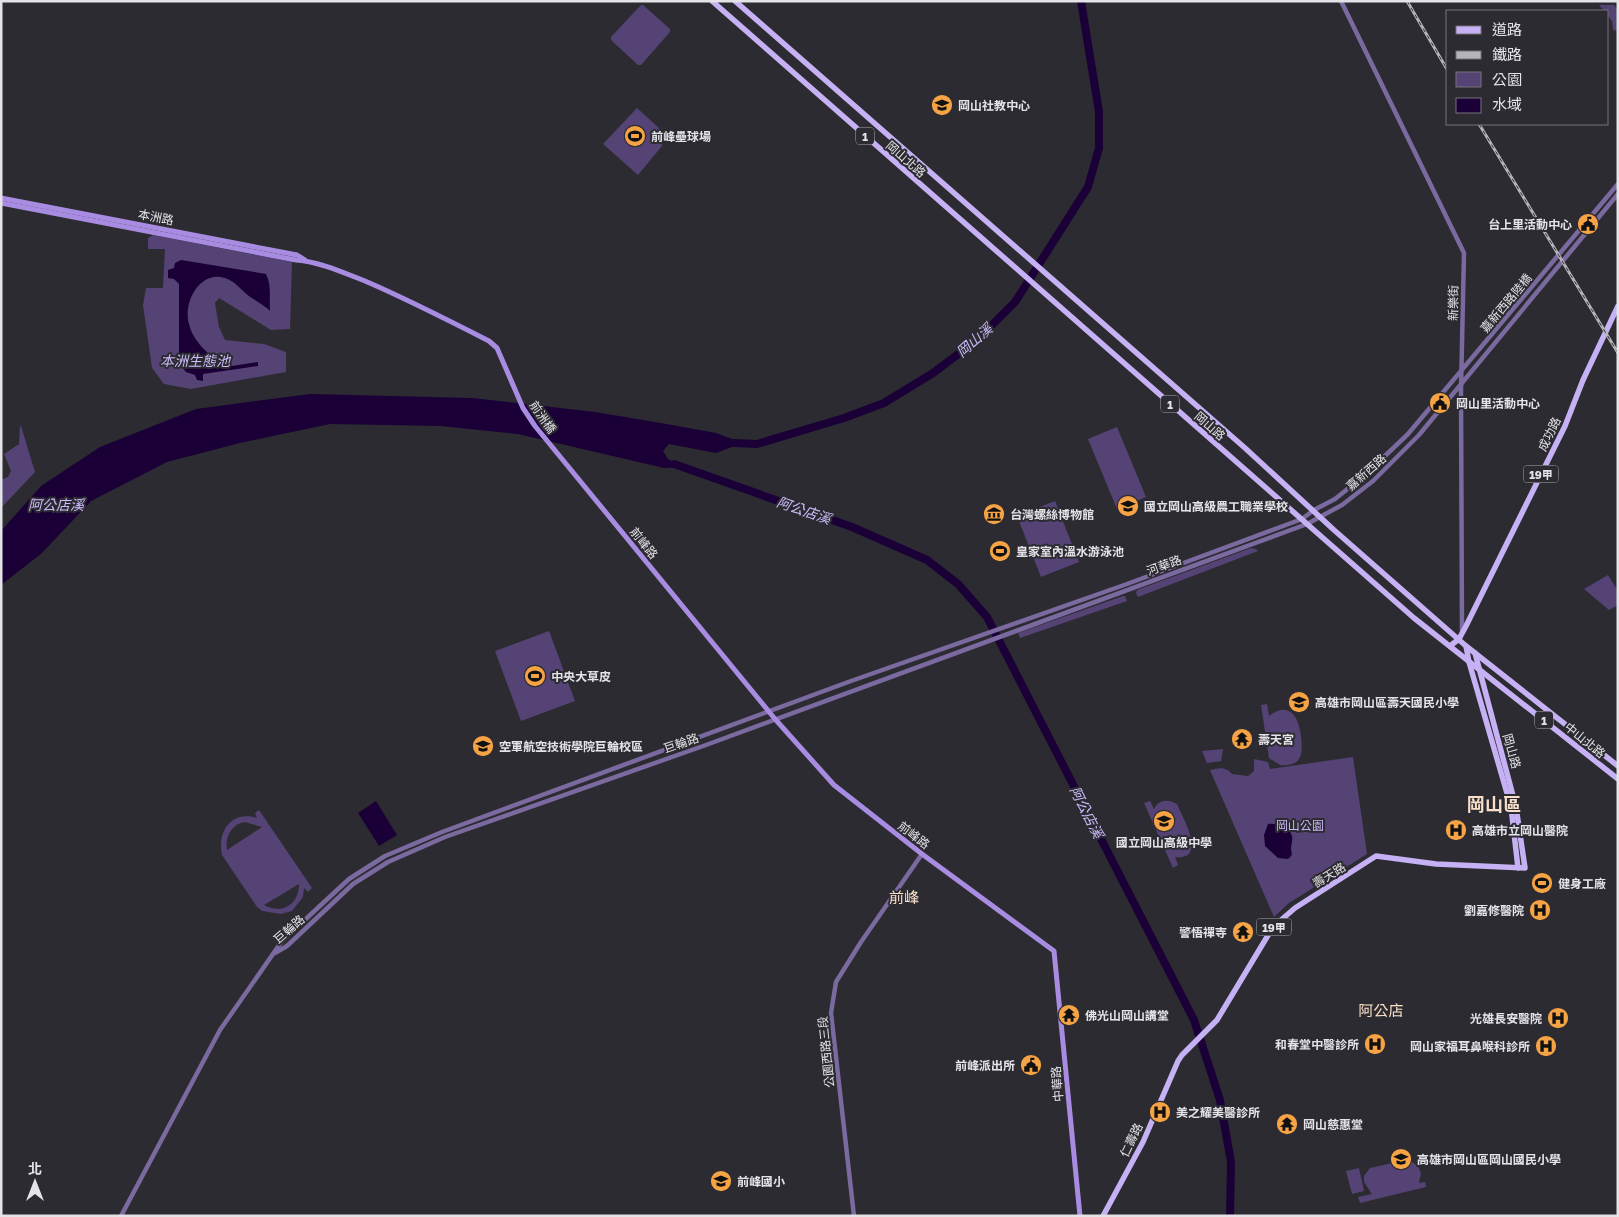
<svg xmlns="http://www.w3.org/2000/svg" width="1619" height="1217" font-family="'Golos Text','Noto Sans TC',sans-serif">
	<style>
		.green { fill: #544374; fill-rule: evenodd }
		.water { fill: #1a0037 }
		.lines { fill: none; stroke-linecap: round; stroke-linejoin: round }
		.river { stroke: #1a0037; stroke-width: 8 }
		.tertiary { stroke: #7b6a9f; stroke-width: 4.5 }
		.secondary { stroke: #a88ce1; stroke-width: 5 }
		.primary { stroke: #c5b1f3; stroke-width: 5.5 }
		.rail-casing { stroke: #b5b4b9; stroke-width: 3 }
		.rail { stroke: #2c2b31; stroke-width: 1; stroke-dasharray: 4; stroke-linecap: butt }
		.labels { text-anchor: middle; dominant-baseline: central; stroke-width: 4; stroke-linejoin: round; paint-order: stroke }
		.shield { fill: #2c2b31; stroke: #adacb0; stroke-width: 1 }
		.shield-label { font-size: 11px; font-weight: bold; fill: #e4e3e7 }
		.poi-label { font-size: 12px; font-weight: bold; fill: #e4e3e7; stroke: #2c2b31; text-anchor: start }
		.street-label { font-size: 12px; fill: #e4e3e7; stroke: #2c2b31 }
		.park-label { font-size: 12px; fill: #c9b5f6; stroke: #2c2b31 }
		.water-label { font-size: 14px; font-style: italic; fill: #d0bcfd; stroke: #2c2b31 }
		.quarter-label { font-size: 15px; fill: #f7dfc9; stroke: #2c2b31 }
		.district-label { font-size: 18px; font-weight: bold; fill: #f7dfc9; stroke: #2c2b31 }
	</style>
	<rect width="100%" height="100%" fill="#2c2b31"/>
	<!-- green -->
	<g class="green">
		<polygon points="641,5 643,5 670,29 670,32 641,65 638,65 611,40 611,37"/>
		<polygon points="1599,5 1614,5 1618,10 1618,31 1613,30 1612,21 1608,16 1608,11 1604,11"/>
		<polygon points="637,108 660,129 662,146 638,175 603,144"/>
		<polygon points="153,235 292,262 290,329 271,330 219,298 215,303 219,327 225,340 264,344 286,352 286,372 191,389 164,384 152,368 143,305 146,288 163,288 165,249 148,249 148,238"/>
		<polygon points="20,426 21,426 35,472 1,508 1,480 8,477 11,471 4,454 19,444"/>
		<polygon points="1117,427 1146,497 1117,509 1088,439"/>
		<polygon points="1055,501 1079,562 1041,577 1017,516"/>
		<polygon points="1251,548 1256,549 1258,551 1138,597 1136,593 1137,590"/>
		<polygon points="1608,575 1618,591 1618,605 1609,610 1584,589"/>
		<polygon points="1123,596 1125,596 1127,601 1020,638 1018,633"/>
		<polygon points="549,631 575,701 521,721 495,651"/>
		<path d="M1267,704L1269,716C1289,700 1299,717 1301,736C1303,754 1302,767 1280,765L1269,758L1261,705Z"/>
		<polygon points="1223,749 1221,761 1207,763 1202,751"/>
		<path d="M1353,757L1367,854L1289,903L1274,917L1210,770C1219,768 1225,766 1232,774L1248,776L1254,771V759L1268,762L1270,769Z"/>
		<path d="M1150,801L1154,809C1159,799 1168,799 1177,804C1183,818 1208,861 1175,857L1178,865L1173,868L1144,803Z"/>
		<path d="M259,810L312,888L308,892L304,888L303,897L292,911L281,914L262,911L257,907L222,855C217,832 231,810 257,818L255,813ZM245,822L262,827L227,850C225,837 231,824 245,822ZM299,884C299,904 283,915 264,905Z"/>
		<path d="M1406,1160C1414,1162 1418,1165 1421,1173L1419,1183L1425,1182L1426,1187L1360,1203L1358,1197L1372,1194L1364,1182V1176L1370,1168Z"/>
		<polygon points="1359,1168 1364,1191 1352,1194 1346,1171"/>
	</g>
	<!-- water -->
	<g class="water">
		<path d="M181,260L266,274C272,286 269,298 270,311C265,306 261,304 255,300C242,293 236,279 220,277C198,274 183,304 189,324C193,342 210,356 226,367L258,362V366L203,374V381L197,380L195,375L186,372L179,363V284L174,279L168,278V270L174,268L175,263Z"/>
		<polygon points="310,394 472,398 595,412 661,423 716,433 743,443 716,453 669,444 663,451 668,459 683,467 664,468 518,434 441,426 330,424 240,443 167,462 91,501 42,553 1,585 1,531 41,486 100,447 196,409"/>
		<polygon points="376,801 397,835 379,846 358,813"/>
		<path d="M1268,824C1276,823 1290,827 1292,836C1293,840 1291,845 1291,849C1292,854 1293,855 1288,859L1278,858L1265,846L1264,835Z"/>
	</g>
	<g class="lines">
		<!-- river -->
		<g class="river">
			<polyline points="734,443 757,444 844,418 884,403 933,373 977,340 1015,302 1088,187 1099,148 1099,112 1081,1"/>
			<polyline points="674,464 852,527 927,560 958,584 987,617 1194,1020 1220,1100 1231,1162 1230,1216"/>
		</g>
		<!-- tertiary -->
		<g class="tertiary">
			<polyline points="1341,1 1464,253 1461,390 1462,633"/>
			<polyline points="275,953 287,946 353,884 388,862 445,837 706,745 1307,524 1342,505 1373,481 1419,435 1618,194"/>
			<polyline points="121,1216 220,1030 282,941 349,879 385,856 442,832 851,681 1127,584 1302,519 1314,510 1335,499 1365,475 1408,434 1618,184"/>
			<polyline points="854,1216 831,1013 836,982 861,942 922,854"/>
		</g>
		<!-- secondary -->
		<g class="secondary">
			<polyline points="1,198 297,255 305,260"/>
			<path d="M1,203L296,260C320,262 342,272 365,281C407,299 448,320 489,341L497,348L523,408L535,426L775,719L834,785L922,854L1054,951L1080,1216"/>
		</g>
		<!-- primary -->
		<g class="primary">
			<polyline points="712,1 1414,618 1618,779"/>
			<polyline points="735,1 1245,448 1334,530 1466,646 1618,766"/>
			<polyline points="1450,646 1459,639 1466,626 1565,426 1583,380 1618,306"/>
			<polyline points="1466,646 1469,662 1511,807 1518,868"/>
			<polyline points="1103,1216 1143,1142 1178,1061 1182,1055 1217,1020 1273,927 1295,908 1376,856 1436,864 1525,868 1516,807 1475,653"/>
		</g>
		<!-- rail casing -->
		<g class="rail-casing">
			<g id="rail">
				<polyline points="1407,1 1448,71"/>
				<polyline points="1479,124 1618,353"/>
			</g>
		</g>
		<!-- rail -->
		<use href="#rail" class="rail"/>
	</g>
	<!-- icons -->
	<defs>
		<g id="university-disc" transform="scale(1.125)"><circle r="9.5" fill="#f5a345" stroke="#2c2b31"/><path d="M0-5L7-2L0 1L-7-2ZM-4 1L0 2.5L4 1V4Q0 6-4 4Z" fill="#111"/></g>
		<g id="stadium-disc" transform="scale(1.125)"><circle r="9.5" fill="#f5a345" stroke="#2c2b31"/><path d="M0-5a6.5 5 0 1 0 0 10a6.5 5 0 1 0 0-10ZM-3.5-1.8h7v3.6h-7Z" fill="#111"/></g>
		<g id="civic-disc" transform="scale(1.125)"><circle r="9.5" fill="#f5a345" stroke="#2c2b31"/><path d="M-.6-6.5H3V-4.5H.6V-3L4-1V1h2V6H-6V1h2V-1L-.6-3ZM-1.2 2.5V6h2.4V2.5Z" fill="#111"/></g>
		<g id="school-disc" transform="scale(1.125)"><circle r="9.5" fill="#f5a345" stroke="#2c2b31"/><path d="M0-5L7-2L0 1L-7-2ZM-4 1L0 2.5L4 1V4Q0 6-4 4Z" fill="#111"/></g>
		<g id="museum-disc" transform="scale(1.125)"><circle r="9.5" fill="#f5a345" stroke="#2c2b31"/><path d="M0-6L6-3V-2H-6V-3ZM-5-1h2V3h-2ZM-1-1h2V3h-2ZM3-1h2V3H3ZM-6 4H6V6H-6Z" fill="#111"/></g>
		<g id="temple-disc" transform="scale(1.125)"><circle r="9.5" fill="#f5a345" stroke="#2c2b31"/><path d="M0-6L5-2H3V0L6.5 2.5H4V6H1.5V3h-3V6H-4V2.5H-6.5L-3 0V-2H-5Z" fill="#111"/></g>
		<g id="hospital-disc" transform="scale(1.125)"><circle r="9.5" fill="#f5a345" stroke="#2c2b31"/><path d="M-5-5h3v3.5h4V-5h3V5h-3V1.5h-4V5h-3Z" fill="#111"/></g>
	</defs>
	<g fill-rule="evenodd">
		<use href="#university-disc" x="942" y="105"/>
		<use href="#stadium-disc" x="635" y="136"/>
		<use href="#civic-disc" x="1588" y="224"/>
		<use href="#civic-disc" x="1440" y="403"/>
		<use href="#school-disc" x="1128" y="506"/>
		<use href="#museum-disc" x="994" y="514"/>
		<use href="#stadium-disc" x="1000" y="551"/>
		<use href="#stadium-disc" x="535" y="676"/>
		<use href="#school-disc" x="1299" y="702"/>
		<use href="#temple-disc" x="1242" y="739"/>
		<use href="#university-disc" x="483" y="746"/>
		<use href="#school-disc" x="1164" y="821"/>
		<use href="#hospital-disc" x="1456" y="830"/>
		<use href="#stadium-disc" x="1542" y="883"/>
		<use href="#hospital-disc" x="1540" y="910"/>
		<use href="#temple-disc" x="1243" y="932"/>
		<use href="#temple-disc" x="1069" y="1015"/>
		<use href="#hospital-disc" x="1558" y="1018"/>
		<use href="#hospital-disc" x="1375" y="1044"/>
		<use href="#hospital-disc" x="1546" y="1046"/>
		<use href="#civic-disc" x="1031" y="1065"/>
		<use href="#hospital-disc" x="1160" y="1112"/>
		<use href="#temple-disc" x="1287" y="1124"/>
		<use href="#school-disc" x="1401" y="1159"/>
		<use href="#school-disc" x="721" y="1181"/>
	</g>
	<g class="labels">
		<!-- shield labels -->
		<g class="shield">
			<rect x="856" y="127.5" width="18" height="17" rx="4"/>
			<rect x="1161" y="395.5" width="18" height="17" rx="4"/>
			<rect x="1523.5" y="465.5" width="35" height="17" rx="4"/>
			<rect x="1535" y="711.5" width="18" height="17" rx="4"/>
			<rect x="1256.5" y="918.5" width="35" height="17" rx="4"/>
		</g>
		<g class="shield-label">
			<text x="865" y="136">1</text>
			<text x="1170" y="404">1</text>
			<text x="1541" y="474">19甲</text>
			<text x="1544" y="720">1</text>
			<text x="1274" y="927">19甲</text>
		</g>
		<!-- poi labels -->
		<g class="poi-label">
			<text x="958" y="105">岡山社教中心</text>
			<text x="651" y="136">前峰壘球場</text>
			<text x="1572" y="224" text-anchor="end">台上里活動中心</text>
			<text x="1456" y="403">岡山里活動中心</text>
			<text x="1144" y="506">國立岡山高級農工職業學校</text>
			<text x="1010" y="514">台灣螺絲博物館</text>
			<text x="1016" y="551">皇家室內溫水游泳池</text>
			<text x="551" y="676">中央大草皮</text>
			<text x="1315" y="702">高雄市岡山區壽天國民小學</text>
			<text x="1258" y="739">壽天宮</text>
			<text x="499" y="746">空軍航空技術學院巨輪校區</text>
			<text x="1472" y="830">高雄市立岡山醫院</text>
			<text x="1164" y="842" text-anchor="middle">國立岡山高級中學</text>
			<text x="1558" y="883">健身工廠</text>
			<text x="1524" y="910" text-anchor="end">劉嘉修醫院</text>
			<text x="1227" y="932" text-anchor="end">警悟禪寺</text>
			<text x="1085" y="1015">佛光山岡山講堂</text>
			<text x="1542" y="1018" text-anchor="end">光雄長安醫院</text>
			<text x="1359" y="1044" text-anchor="end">和春堂中醫診所</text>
			<text x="1530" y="1046" text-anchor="end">岡山家福耳鼻喉科診所</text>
			<text x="1015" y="1065" text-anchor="end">前峰派出所</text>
			<text x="1176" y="1112">美之耀美醫診所</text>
			<text x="1303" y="1124">岡山慈惠堂</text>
			<text x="1417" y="1159">高雄市岡山區岡山國民小學</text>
			<text x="737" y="1181">前峰國小</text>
		</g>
		<!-- street labels -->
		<g class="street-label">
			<text transform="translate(906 159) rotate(41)">岡山北路</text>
			<text transform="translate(156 217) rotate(11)">本洲路</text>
			<text transform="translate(1453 303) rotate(-89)">新樂街</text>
			<text transform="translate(1506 303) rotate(-50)">嘉新西路陸橋</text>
			<text transform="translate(543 417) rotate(55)">前洲橋</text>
			<text transform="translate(1210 426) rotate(41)">岡山路</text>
			<text transform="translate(1549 434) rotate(-64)">成功路</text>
			<text transform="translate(1366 472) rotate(-41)">嘉新西路</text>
			<text transform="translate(644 543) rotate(51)">前峰路</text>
			<text transform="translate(1164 565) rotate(-20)">河華路</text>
			<text transform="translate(1585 740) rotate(39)">中山北路</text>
			<text transform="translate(681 743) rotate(-19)">巨輪路</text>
			<text transform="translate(1512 751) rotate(74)">岡山路</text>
			<text transform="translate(914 835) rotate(37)">前峰路</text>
			<text transform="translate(1329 875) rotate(-32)">壽天路</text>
			<text transform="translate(289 929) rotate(-41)">巨輪路</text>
			<text transform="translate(826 1052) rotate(-96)">公園西路三段</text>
			<text transform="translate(1057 1084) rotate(-95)">中華路</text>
			<text transform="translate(1131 1140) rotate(-64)">仁壽路</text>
		</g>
		<!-- park labels -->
		<g class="park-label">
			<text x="1300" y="825">岡山公園</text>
		</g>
		<!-- water labels -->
		<g class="water-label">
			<text transform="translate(974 340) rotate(-41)">岡山溪</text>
			<text x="195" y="360">本洲生態池</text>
			<text x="56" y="504">阿公店溪</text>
			<text transform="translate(804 510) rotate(19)">阿公店溪</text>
			<text transform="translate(1087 812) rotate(63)">阿公店溪</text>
		</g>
		<!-- quarter labels -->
		<g class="quarter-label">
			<text x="904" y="897">前峰</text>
			<text x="1381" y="1010">阿公店</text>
		</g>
		<!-- district labels -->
		<g class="district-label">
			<text x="1494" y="804">岡山區</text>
		</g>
	</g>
	<!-- border -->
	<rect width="1619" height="1217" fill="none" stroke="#e4e3e7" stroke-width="5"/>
	<!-- legend -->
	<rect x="1446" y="10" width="162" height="115" fill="#2c2b31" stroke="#76757a"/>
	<rect x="1456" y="26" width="25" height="8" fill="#c5b1f3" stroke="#76757a"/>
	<text x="1492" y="35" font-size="15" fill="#e4e3e7">道路</text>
	<rect x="1456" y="51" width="25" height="8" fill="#b5b4b9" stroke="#76757a"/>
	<text x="1492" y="60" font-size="15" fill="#e4e3e7">鐵路</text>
	<rect x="1456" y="72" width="25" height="15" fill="#544374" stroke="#76757a"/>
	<text x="1492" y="85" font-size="15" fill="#e4e3e7">公園</text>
	<rect x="1456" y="98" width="25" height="15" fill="#1a0037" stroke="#76757a"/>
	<text x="1492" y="110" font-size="15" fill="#e4e3e7">水域</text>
	<!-- north arrow -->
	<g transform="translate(35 1182)" stroke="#2c2b31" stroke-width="4" paint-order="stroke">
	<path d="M0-4L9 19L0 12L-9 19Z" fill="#e4e3e7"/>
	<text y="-8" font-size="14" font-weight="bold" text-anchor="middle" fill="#e4e3e7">北</text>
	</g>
</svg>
